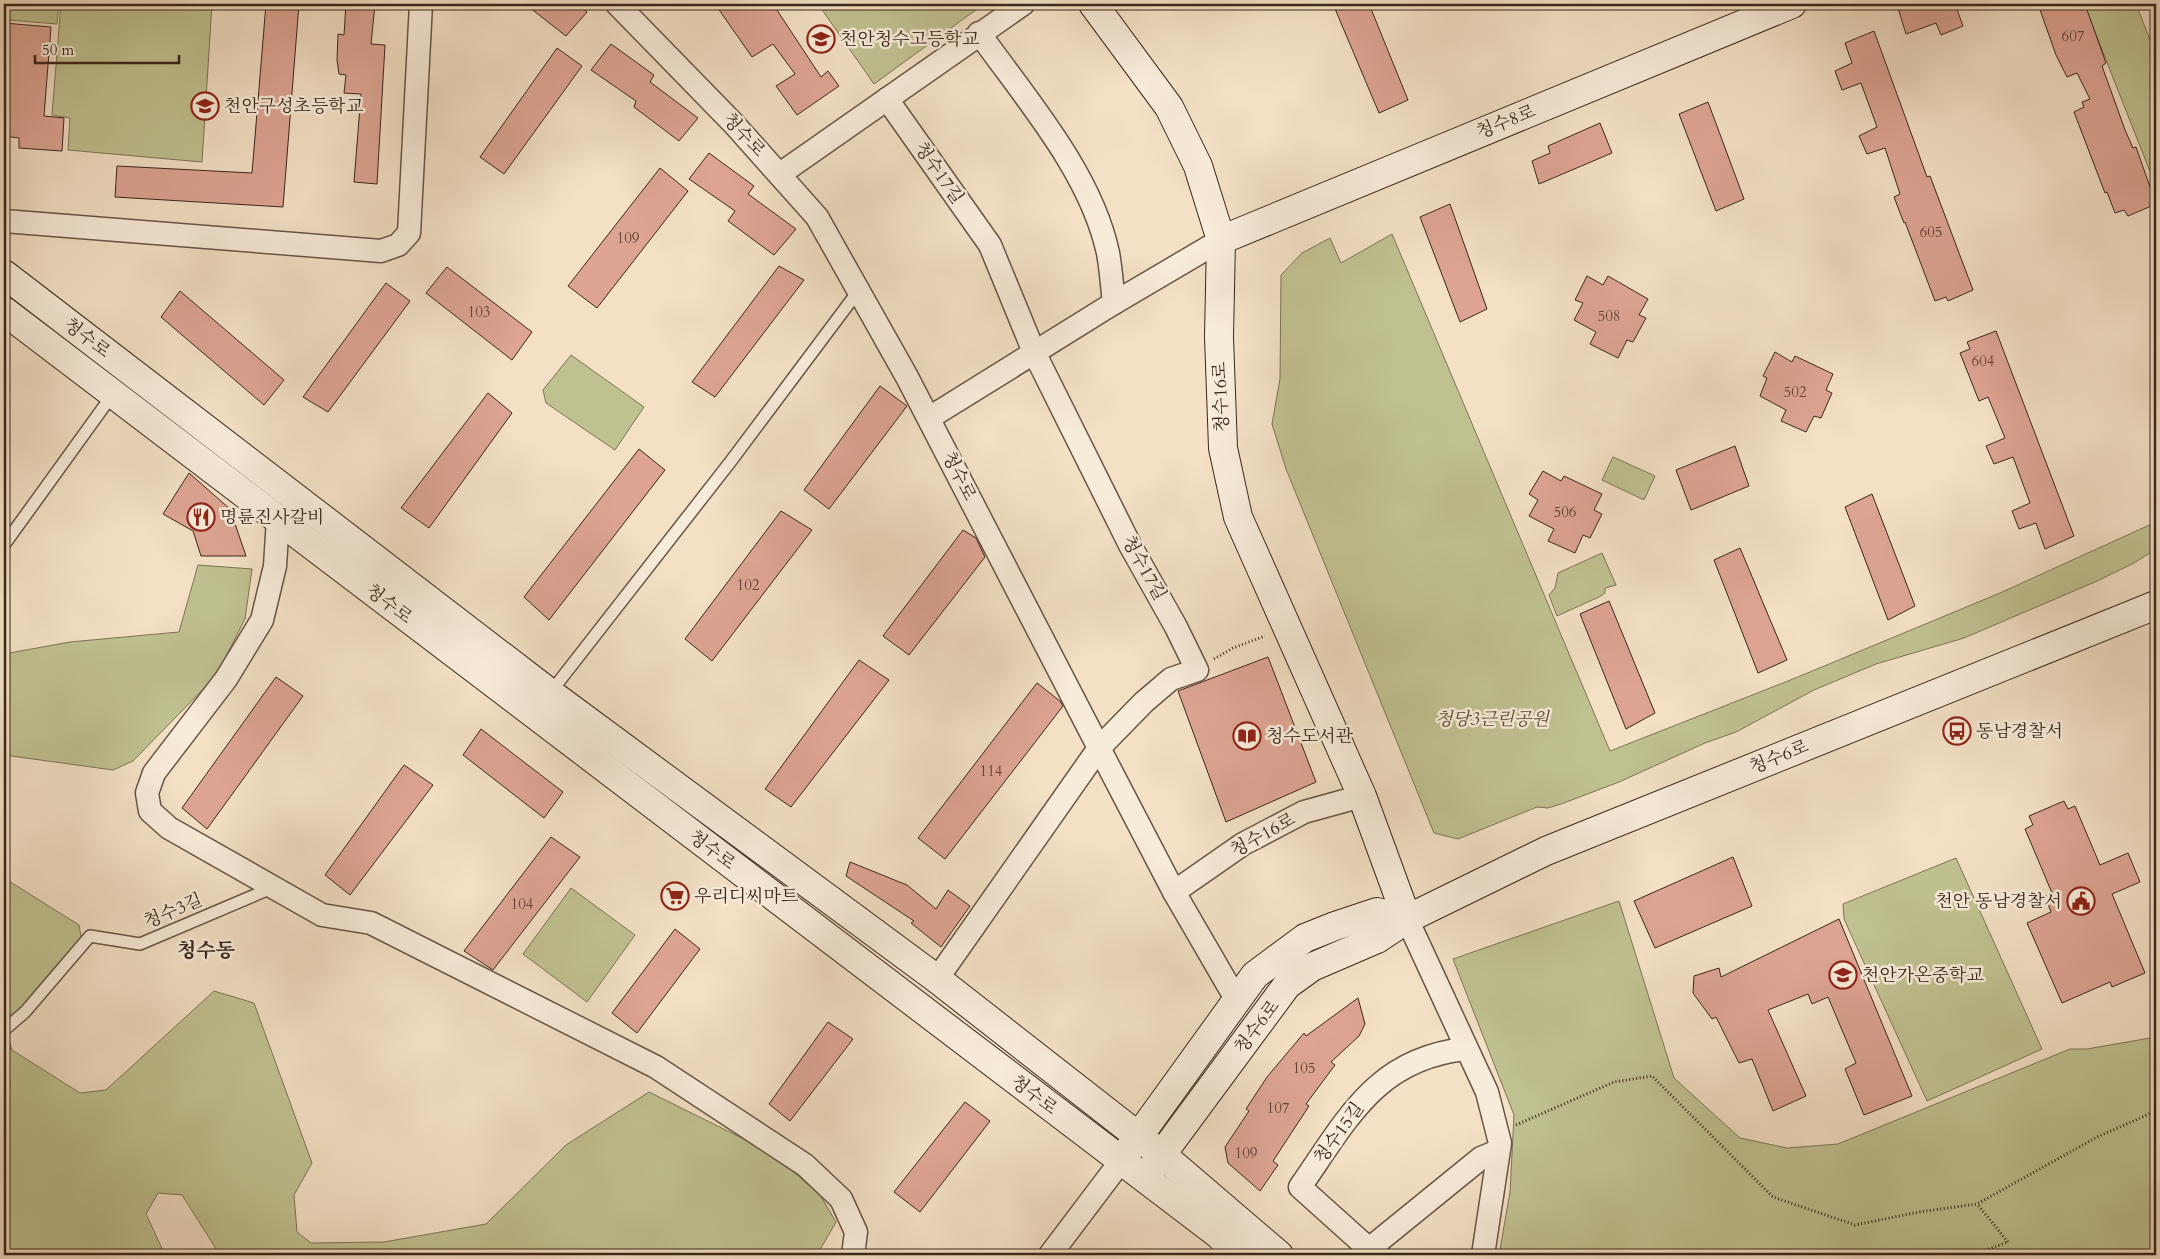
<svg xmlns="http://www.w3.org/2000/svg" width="2160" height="1259" font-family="Cardo,'Noto Serif KR',serif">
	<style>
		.green { fill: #c0c191; stroke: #7d7456 }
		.building { fill: #dda493; stroke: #3a271b }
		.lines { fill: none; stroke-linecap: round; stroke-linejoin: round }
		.lane-casing { stroke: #685546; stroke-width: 14 }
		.street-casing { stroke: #685546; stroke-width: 25 }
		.secondary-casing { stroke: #3a271b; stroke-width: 30 }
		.path { stroke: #3a271b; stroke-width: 3; stroke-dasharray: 1 2.5; stroke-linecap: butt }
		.lane { stroke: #f7ebd9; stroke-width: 11 }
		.street { stroke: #f7ebd9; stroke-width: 22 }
		.secondary { stroke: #f7ebd9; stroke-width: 28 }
		.labels { text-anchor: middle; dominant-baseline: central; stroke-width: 5; stroke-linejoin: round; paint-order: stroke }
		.number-label { font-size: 15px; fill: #634639 }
		.poi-label { font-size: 18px; fill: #3a271b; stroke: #f7ebd9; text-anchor: start }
		.street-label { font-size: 18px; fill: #3a271b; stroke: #f7ebd9 }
		.park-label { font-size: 18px; font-style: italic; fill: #5c4e38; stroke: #f7ebd9 }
		.quarter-label { font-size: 20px; font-weight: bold; fill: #3a271b; stroke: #f7ebd9 }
	</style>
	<rect width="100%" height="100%" fill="#f3e0c5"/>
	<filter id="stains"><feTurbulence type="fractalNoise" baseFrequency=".004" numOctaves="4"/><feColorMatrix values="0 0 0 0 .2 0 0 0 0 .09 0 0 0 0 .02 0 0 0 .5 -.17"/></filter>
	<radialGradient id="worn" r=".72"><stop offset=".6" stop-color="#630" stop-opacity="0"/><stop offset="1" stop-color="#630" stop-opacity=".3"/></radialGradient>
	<!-- green -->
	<g class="green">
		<polygon points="10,4 59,4 57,24 8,20"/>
		<polygon points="61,4 212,4 202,162 68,150 70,118 52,115"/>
		<polygon points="818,4 984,4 874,84"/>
		<polygon points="2084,4 2136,4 2152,45 2156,83 2156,178 2153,179"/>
		<polygon points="1392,234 1610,751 1793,679 2000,593 2156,522 2156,549 2134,563 2095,582 1964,638 1876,664 1814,690 1736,732 1705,743 1619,782 1561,804 1548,808 1537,807 1458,839 1434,833 1286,469 1272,424 1280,379 1281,275 1302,253 1330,238 1341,263"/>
		<polygon points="571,355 644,407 615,450 546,403 543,390"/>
		<polygon points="1613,457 1655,476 1644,500 1602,480"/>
		<polygon points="1602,553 1616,585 1605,588 1605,593 1599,597 1557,616 1549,595 1555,588 1558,573"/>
		<polygon points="198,565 252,569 245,619 216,676 133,761 113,770 4,755 4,654 70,642 179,632"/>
		<polygon points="1956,858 2042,1049 1927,1101 1844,919 1843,904"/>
		<polygon points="4,878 79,925 82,943 5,1026 12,1050 80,1093 106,1090 214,991 254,1003 312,1163 294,1195 297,1232 311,1243 384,1242 486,1224 566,1145 649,1092 772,1153 820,1195 836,1222 817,1255 220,1255 182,1195 158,1193 146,1214 165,1255 4,1255 4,1215 6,1211 4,1180"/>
		<polygon points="571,888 635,935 587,1002 523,954"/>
		<polygon points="1619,901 1674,1078 1740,1138 1787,1148 1838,1144 2070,1049 2087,1049 2156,1037 2156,1212 2152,1241 2156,1255 1499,1255 1510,1192 1514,1115 1453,959"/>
	</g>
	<!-- building -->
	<g class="building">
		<polygon points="266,4 299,4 283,207 115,197 117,166 252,173"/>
		<polygon points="346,4 375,4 371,44 385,45 377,184 354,182 361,94 344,93 346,75 339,74 337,60 338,34 344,35"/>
		<polygon points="525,4 577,4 587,12 566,36"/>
		<polygon points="715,4 773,4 821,77 828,71 839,86 797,115 776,86 795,74 773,44 752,57"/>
		<polygon points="1333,4 1369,4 1408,100 1379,113"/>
		<polygon points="1908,4 1955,4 1963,26 1941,35 1936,23 1906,34 1898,8"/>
		<polygon points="2038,4 2081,4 2083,8 2086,7 2106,63 2102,66 2125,130 2133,148 2136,147 2156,204 2128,216 2124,210 2115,213 2107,192 2105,193 2074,112 2084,107 2082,102 2090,99 2077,73 2067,77 2056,55"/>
		<polygon points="4,23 51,27 44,116 64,118 62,151 19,148 19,138 4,136"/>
		<polygon points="1874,31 1927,177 1930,176 1973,290 1948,301 1946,297 1935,301 1905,222 1904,223 1894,197 1900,194 1885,148 1867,154 1859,136 1877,127 1861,83 1842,90 1835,71 1852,63 1845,43"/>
		<polygon points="611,44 654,75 650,82 698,118 679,141 634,107 636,101 591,70"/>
		<polygon points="557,48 582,66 504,174 480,157"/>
		<polygon points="1708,102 1744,199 1716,211 1679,114"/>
		<polygon points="1600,123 1612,153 1539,184 1532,161 1550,153 1548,146"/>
		<polygon points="709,153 754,186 748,194 796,229 774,255 728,221 735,211 689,179"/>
		<polygon points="660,168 688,191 597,308 568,286"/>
		<polygon points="1450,204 1487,309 1460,322 1420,217"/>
		<polygon points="779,266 804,280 715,397 692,382"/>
		<polygon points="447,267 532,332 512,360 426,293"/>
		<polygon points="1587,276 1603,285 1608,276 1648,299 1639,315 1646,318 1633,342 1627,340 1618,358 1590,344 1596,332 1574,320 1583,303 1575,300"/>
		<polygon points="386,283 410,301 328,412 303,397"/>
		<polygon points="180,291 284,380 264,405 161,317"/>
		<polygon points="1996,331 2074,536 2045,549 2036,523 2019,529 2012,511 2030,503 2013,457 1994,464 1986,446 2005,438 1988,397 1979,401 1960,353 1970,349 1967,342"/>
		<polygon points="1775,352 1792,362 1795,356 1833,374 1826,390 1832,393 1821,418 1814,416 1806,432 1781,421 1786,410 1760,396 1767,378 1763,376"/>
		<polygon points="880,386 907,406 829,509 804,490"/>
		<polygon points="488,393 512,413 429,528 401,508"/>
		<polygon points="1735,446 1749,486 1691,510 1676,470"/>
		<polygon points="639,449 665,470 549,620 524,597"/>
		<polygon points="1543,471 1561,481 1564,476 1602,494 1594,510 1602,514 1590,538 1583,535 1575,553 1548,541 1554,529 1529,516 1538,500 1529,494"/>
		<polygon points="189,473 230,509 246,556 201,556 193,531 163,514"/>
		<polygon points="1872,494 1915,606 1888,620 1845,507"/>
		<polygon points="781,511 812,530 712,661 685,639"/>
		<polygon points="963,530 976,538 985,557 909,655 883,636"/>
		<polygon points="1740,548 1787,660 1758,673 1714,560"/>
		<polygon points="1609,601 1655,713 1626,729 1580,614"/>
		<polygon points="1268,657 1316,782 1226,822 1178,691"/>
		<polygon points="859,660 889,680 791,807 765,789"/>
		<polygon points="276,677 303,696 207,829 182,808"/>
		<polygon points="1037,683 1060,701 1063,706 945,859 918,838"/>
		<polygon points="481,729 563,792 544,818 463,755"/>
		<polygon points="404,765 433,785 350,895 325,875"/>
		<polygon points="2064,801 2068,809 2075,806 2100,865 2128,853 2140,882 2112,894 2145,973 2112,987 2110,982 2062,1003 2027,923 2051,912 2045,896 2052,893 2025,829 2033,825 2029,816"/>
		<polygon points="551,837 580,857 493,970 464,951"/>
		<polygon points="1733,857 1752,906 1655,948 1634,901"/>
		<polygon points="850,862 907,885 936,909 948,890 970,906 941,947 911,923 914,921 846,876"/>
		<polygon points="1839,919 1912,1096 1864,1115 1845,1069 1856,1063 1828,997 1812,1004 1808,994 1768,1010 1806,1096 1773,1111 1752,1059 1739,1063 1716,1017 1712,1019 1693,993 1694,976 1719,968 1721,977"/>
		<polygon points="675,929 700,949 637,1033 612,1013"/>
		<polygon points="1358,998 1365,1024 1359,1036 1331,1062 1335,1065 1306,1104 1309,1106 1273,1161 1278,1165 1260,1191 1228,1163 1225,1147 1249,1111 1246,1109 1267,1077 1304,1033 1306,1036"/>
		<polygon points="828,1022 853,1039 790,1121 769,1104"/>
		<polygon points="965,1102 990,1121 920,1212 894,1192"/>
	</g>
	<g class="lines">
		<!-- lane casing -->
		<g class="lane-casing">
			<g id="lane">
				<polyline points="4,545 113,394"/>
				<polyline points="550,693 731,461 859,290"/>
				<polyline points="4,1030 25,1012 90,936 140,944 274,887"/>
			</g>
		</g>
		<!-- street casing -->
		<g class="street-casing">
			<g id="street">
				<polyline points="617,4 734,124 817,217 907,377 1099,748 937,979"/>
				<path d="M979,33C1026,99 1091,173 1108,253C1111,269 1112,287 1114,303"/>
				<polyline points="887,99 990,245 1034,352 1130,545 1176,627 1197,670 1171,679 1144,702 1099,748 1174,892 1236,999"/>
				<polyline points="780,174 1023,4"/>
				<polyline points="4,221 381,251 398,245 409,233 421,4"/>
				<polyline points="929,418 1114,303 1221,240"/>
				<polyline points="278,519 275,566 262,620 226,679 154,773 147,793 150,811 169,828 322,915 371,923 656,1067 805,1165 841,1199 856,1232 853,1255"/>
				<polyline points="1174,892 1243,844 1304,812 1362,796"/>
				<polyline points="1407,919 1487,1092 1500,1143 1483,1255"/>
				<polyline points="1369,1249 1481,1158 1498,1151"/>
				<polyline points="1050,1255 1121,1161"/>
				<path d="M1372,1255L1369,1249L1300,1187C1347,1120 1376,1058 1466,1049"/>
			</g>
		</g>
		<!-- secondary casing -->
		<g class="secondary-casing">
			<g id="secondary">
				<polyline points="1093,4 1169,107 1198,166 1221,240 1219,337 1223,448 1238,517 1362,796 1407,919"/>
				<polyline points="1221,240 1792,4"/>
				<polyline points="4,274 550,693 937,979 1161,1154 1279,1255"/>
				<polyline points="4,311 1218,1234 1239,1255"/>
				<polyline points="1128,1151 1255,975 1305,938 1335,926 1377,912 1407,919"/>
				<polyline points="1151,1169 1287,985 1312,967 1377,939 1407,919 1546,851 2156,605"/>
			</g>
		</g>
		<!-- path -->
		<g class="path">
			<polyline points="1214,659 1233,648 1265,636"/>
			<polyline points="1516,1125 1614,1082 1652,1076 1773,1197 1855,1225 1919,1212 1977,1204 2097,1137 2156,1111"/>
			<polyline points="1972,1255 2008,1242 1977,1204"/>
		</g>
		<!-- lane -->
		<use href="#lane" class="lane"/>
		<!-- street -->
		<use href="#street" class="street"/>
		<!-- secondary -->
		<use href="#secondary" class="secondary"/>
	</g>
	<!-- icons -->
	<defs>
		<g id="school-ring" transform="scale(1.4375)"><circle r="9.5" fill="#f7ebd9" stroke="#8f2418" stroke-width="1.5"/><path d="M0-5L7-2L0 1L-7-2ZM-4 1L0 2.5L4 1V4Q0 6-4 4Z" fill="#8f2418"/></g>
		<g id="restaurant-ring" transform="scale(1.4375)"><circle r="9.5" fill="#f7ebd9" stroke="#8f2418" stroke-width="1.5"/><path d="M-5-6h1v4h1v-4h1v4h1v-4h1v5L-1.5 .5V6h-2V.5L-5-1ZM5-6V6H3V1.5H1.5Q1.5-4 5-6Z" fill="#8f2418"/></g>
		<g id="bus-ring" transform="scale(1.4375)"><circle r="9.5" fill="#f7ebd9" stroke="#8f2418" stroke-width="1.5"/><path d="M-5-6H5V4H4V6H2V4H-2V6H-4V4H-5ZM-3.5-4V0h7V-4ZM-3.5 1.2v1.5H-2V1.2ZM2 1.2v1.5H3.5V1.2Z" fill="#8f2418"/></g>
		<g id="library-ring" transform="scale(1.4375)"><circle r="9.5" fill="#f7ebd9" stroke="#8f2418" stroke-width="1.5"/><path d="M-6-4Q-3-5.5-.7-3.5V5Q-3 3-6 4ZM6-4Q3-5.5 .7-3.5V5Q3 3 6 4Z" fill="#8f2418"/></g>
		<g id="supermarket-ring" transform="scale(1.4375)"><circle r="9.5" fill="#f7ebd9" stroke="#8f2418" stroke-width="1.5"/><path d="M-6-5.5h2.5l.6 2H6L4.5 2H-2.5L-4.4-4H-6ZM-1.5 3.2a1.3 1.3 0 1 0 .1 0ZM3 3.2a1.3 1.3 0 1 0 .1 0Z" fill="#8f2418"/></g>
		<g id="civic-ring" transform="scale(1.4375)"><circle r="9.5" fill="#f7ebd9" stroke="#8f2418" stroke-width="1.5"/><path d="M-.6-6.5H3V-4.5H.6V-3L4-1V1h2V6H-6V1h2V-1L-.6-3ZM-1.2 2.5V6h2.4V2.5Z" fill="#8f2418"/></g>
	</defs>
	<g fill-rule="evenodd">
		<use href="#school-ring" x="821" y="39"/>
		<use href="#school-ring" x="205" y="106"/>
		<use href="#restaurant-ring" x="201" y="517"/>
		<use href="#bus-ring" x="1957" y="731"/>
		<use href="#library-ring" x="1247" y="736"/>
		<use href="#supermarket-ring" x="675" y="896"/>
		<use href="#civic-ring" x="2081" y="901"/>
		<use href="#school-ring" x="1843" y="975"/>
	</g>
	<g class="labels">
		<!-- number labels -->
		<g class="number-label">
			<text x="2073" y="36">607</text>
			<text x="1931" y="232">605</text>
			<text x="628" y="238">109</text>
			<text x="479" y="312">103</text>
			<text x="1609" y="316">508</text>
			<text x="1983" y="361">604</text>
			<text x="1795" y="392">502</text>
			<text x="1565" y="512">506</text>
			<text x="748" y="585">102</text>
			<text x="991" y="771">114</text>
			<text x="522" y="904">104</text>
			<text x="1304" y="1068">105</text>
			<text x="1278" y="1108">107</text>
			<text x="1246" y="1153">109</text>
		</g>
		<!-- poi labels -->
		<g class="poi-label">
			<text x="840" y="39">천안청수고등학교</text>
			<text x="224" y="106">천안구성초등학교</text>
			<text x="220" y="517">명륜진사갈비</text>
			<text x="1976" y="731">동남경찰서</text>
			<text x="1266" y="736">청수도서관</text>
			<text x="694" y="896">우리디씨마트</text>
			<text x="2062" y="901" text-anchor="end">천안 동남경찰서</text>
			<text x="1862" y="975">천안가온중학교</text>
		</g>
		<!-- street labels -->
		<g class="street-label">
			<text transform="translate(1506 122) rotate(-22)">청수8로</text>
			<text transform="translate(744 135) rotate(47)">청수로</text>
			<text transform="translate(939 173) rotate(55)">청수17길</text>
			<text transform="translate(87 338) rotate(37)">청수로</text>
			<text transform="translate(1221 397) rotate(-92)">청수16로</text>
			<text transform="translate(959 476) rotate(63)">청수로</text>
			<text transform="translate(1144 568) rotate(61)">청수17길</text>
			<text transform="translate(389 604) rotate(37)">청수로</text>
			<text transform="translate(1779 757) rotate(-22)">청수6로</text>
			<text transform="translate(1263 835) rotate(-29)">청수16로</text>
			<text transform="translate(712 850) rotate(37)">청수로</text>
			<text transform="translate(173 911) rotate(-23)">청수3길</text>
			<text transform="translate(1257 1027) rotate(-53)">청수6로</text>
			<text transform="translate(1034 1095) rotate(37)">청수로</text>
			<text transform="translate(1339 1133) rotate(-54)">청수15길</text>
		</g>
		<!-- park labels -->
		<g class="park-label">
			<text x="1492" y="719">청당3근린공원</text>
		</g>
		<!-- quarter labels -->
		<g class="quarter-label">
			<text x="206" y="950">청수동</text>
		</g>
	</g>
	<!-- margin -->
	<rect width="2160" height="1259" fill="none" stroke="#f3e0c5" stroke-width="20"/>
	<rect x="5" y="5" width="2150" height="1249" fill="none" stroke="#3a271b" stroke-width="2.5"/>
	<rect x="10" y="10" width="2140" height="1239" fill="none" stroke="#3a271b"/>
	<!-- scale -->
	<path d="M35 55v8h144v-8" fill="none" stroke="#3a271b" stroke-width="2.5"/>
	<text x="42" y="55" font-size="15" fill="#3a271b" stroke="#f7ebd9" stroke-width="4" paint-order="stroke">50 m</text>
	<rect width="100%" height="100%" filter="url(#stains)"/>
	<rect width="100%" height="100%" fill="url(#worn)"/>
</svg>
